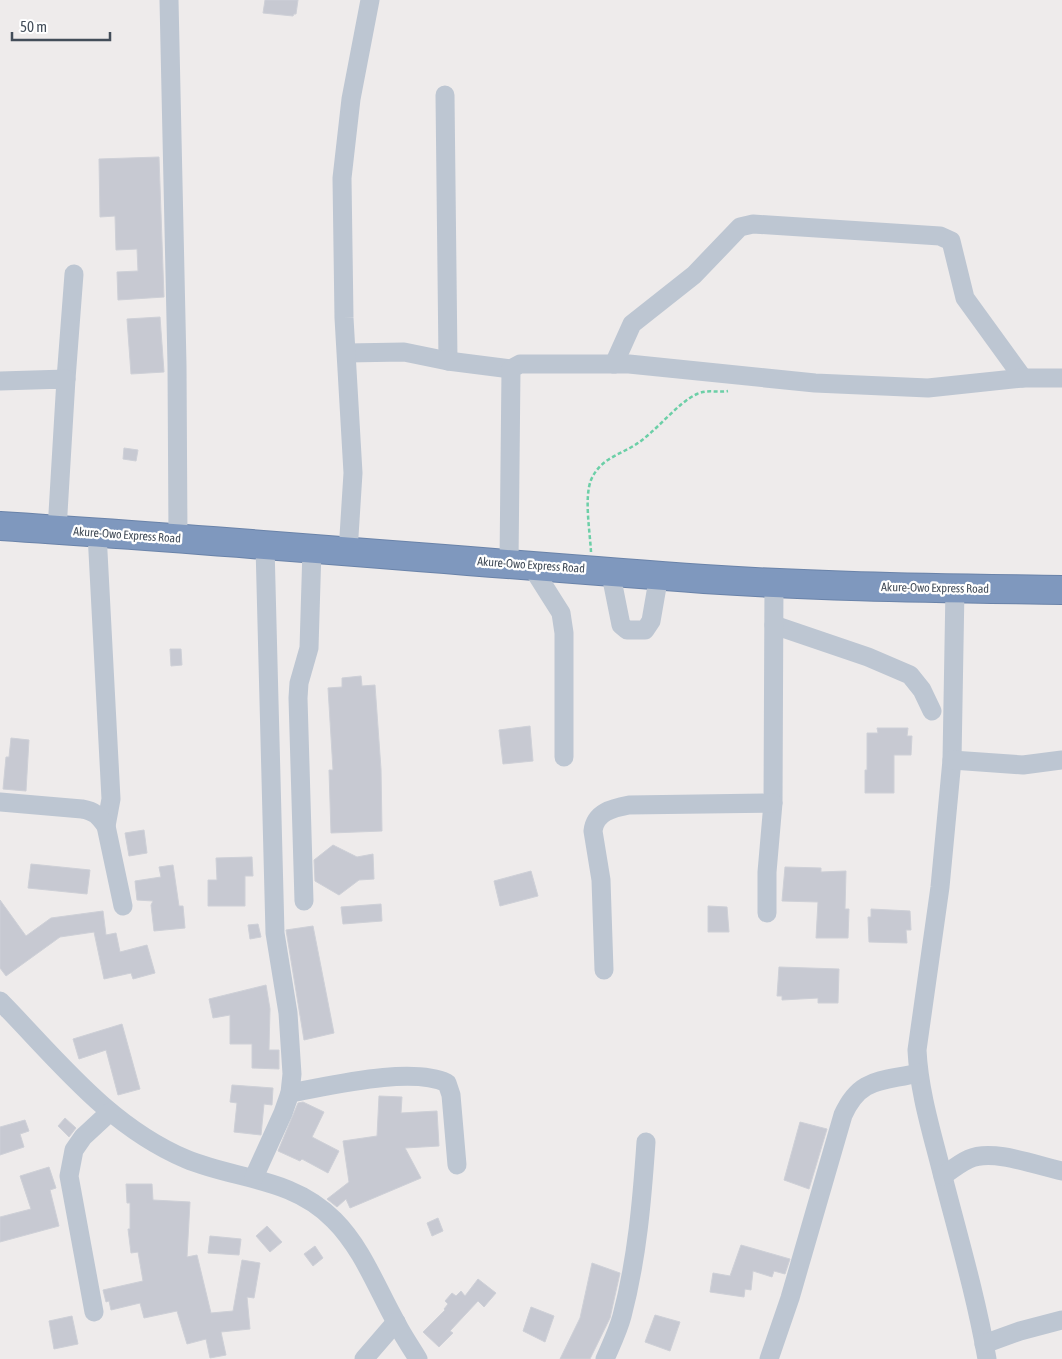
<svg xmlns="http://www.w3.org/2000/svg" width="1062" height="1359" font-family="'Asap Condensed',sans-serif">
	<style>
		.building { fill: #c7c9d2; stroke: #ced0d7 }
		.lines { fill: none; stroke-linecap: round; stroke-linejoin: round }
		.highway-casing { stroke: #6a83a9; stroke-width: 30 }
		.path { stroke: #6ccfa7; stroke-width: 2.5; stroke-dasharray: 4 2.5; stroke-linecap: butt }
		.minor { stroke: #bdc6d2; stroke-width: 19 }
		.highway { stroke: #7f98be; stroke-width: 28 }
		.labels { text-anchor: middle; dominant-baseline: central; stroke-width: 4.5; stroke-linejoin: round; paint-order: stroke }
		.street-label { font-size: 12px; fill: #434d59; stroke: #fff }
	</style>
	<rect width="100%" height="100%" fill="#eeebeb"/>
	<!-- building -->
	<g class="building">
		<polygon points="265,0 298,0 296,14 294,14 293,16 263,13"/>
		<polygon points="159,157 164,297 118,300 117,272 138,271 137,249 116,250 115,216 100,217 99,159"/>
		<polygon points="160,317 164,372 131,374 127,319"/>
		<polygon points="124,448 138,450 136,461 123,459"/>
		<polygon points="170,649 181,649 182,665 171,666"/>
		<polygon points="361,676 362,686 375,685 381,769 382,831 331,833 329,770 333,770 328,688 342,687 342,678"/>
		<polygon points="530,726 533,761 503,764 499,730"/>
		<polygon points="877,728 908,728 907,736 912,736 911,755 894,755 894,793 865,793 865,770 867,770 867,733 878,733"/>
		<polygon points="11,738 29,740 26,791 3,789 6,757 9,757"/>
		<polygon points="144,830 147,853 129,856 125,833"/>
		<polygon points="333,845 357,857 373,854 374,879 359,880 339,895 315,881 314,860"/>
		<polygon points="252,857 253,876 245,876 245,906 208,906 208,880 217,880 216,858"/>
		<polygon points="31,864 90,870 87,894 28,888"/>
		<polygon points="173,865 179,906 183,906 185,928 154,931 151,905 153,901 137,900 135,881 161,877 159,867"/>
		<polygon points="785,867 821,868 821,872 846,871 845,909 849,909 848,938 816,938 818,902 782,901"/>
		<polygon points="531,871 538,896 500,906 494,881"/>
		<polygon points="0,900 26,936 51,918 103,911 106,935 116,933 120,952 147,945 155,973 133,979 131,973 104,979 94,932 60,937 6,976 0,968"/>
		<polygon points="381,904 382,921 343,924 341,907"/>
		<polygon points="708,906 727,907 729,932 708,932"/>
		<polygon points="871,909 910,911 911,930 906,930 907,943 869,942 868,917 871,917"/>
		<polygon points="258,924 261,937 250,939 248,925"/>
		<polygon points="313,926 334,1033 304,1040 286,930"/>
		<polygon points="779,967 839,969 838,1003 818,1003 818,998 782,1000 782,996 777,996"/>
		<polygon points="266,985 270,1009 269,1050 279,1050 279,1069 252,1068 252,1044 230,1044 230,1015 213,1018 209,999"/>
		<polygon points="122,1024 140,1089 118,1095 106,1050 79,1059 73,1039"/>
		<polygon points="232,1085 273,1088 272,1105 264,1104 261,1135 234,1132 237,1103 230,1102"/>
		<polygon points="379,1096 402,1097 401,1113 437,1111 439,1146 405,1148 421,1178 350,1208 346,1199 337,1207 327,1199 349,1182 343,1141 377,1136"/>
		<polygon points="303,1102 324,1112 312,1137 339,1151 328,1173 302,1159 300,1161 278,1151 298,1103"/>
		<polygon points="65,1118 76,1128 69,1137 58,1126"/>
		<polygon points="25,1120 29,1131 20,1134 24,1147 0,1155 0,1127"/>
		<polygon points="800,1122 827,1129 809,1189 784,1180"/>
		<polygon points="49,1167 56,1188 50,1190 59,1226 0,1242 0,1217 31,1209 20,1176"/>
		<polygon points="126,1184 152,1184 153,1200 190,1202 187,1257 197,1255 211,1313 233,1311 242,1260 260,1263 254,1298 247,1297 250,1329 221,1332 226,1355 210,1358 206,1339 187,1344 177,1311 144,1318 140,1303 111,1310 109,1301 106,1302 103,1290 143,1281 138,1252 131,1253 128,1229 130,1229 130,1203 127,1203"/>
		<polygon points="438,1218 443,1231 432,1236 427,1223"/>
		<polygon points="267,1226 282,1242 270,1252 256,1236"/>
		<polygon points="210,1236 241,1239 239,1255 208,1253"/>
		<polygon points="741,1245 790,1259 785,1274 774,1271 772,1277 753,1271 751,1290 745,1289 744,1297 710,1292 713,1273 730,1276"/>
		<polygon points="315,1246 323,1258 313,1266 304,1254"/>
		<polygon points="592,1263 620,1273 610,1318 590,1359 560,1359 580,1318"/>
		<polygon points="478,1279 496,1293 484,1307 478,1301 450,1331 453,1333 439,1347 423,1332 445,1310 444,1309 448,1304 445,1301 452,1293 456,1296 461,1291 465,1296"/>
		<polygon points="531,1307 554,1316 545,1342 523,1331"/>
		<polygon points="655,1315 680,1322 670,1351 645,1342"/>
		<polygon points="72,1316 78,1344 54,1349 49,1321"/>
	</g>
	<g class="lines">
		<!-- highway casing -->
		<g class="highway-casing">
			<path id="highway" d="M0,526C235,541 469,562 704,579C823,587 943,588 1062,590"/>
		</g>
		<!-- path -->
		<path class="path" d="M591,552C590,532 584,498 591,480C600,459 619,455 635,445C656,432 677,403 697,394C708,389 717,393 728,391"/>
		<!-- minor -->
		<g class="minor">
			<polyline points="169,0 177,365 178,538"/>
			<polyline points="445,95 448,361"/>
			<polyline points="347,353 404,352 448,361 511,369"/>
			<polyline points="614,364 632,324 694,275 740,227 753,224 940,236 951,241 965,298 1023,378"/>
			<polyline points="66,379 74,274"/>
			<polyline points="0,381 66,379 57,530"/>
			<polyline points="97,533 111,799 106,826"/>
			<polyline points="348,552 353,473 344,318 342,178 351,99 370,0"/>
			<polyline points="509,563 511,369 520,364 629,364 815,383 928,388 1023,378 1062,378"/>
			<polyline points="530,564 561,613 564,633 564,757"/>
			<polyline points="610,570 621,625 627,630 645,630 651,621 659,575"/>
			<path d="M955,588L952,760L940,887L917,1050C919,1092 932,1133 942,1173C958,1235 976,1296 987,1359"/>
			<polyline points="774,625 868,657 910,675 922,690 932,711"/>
			<polyline points="952,760 1023,765 1062,760"/>
			<path d="M0,802L82,809C95,811 99,816 106,826L123,906"/>
			<polyline points="304,901 298,698 299,683 309,648 312,549"/>
			<polyline points="767,913 767,872 773,803 774,582"/>
			<path d="M604,970L601,880L593,831C595,812 613,808 629,805L773,803"/>
			<path d="M0,1001C57,1059 108,1126 186,1159C236,1180 292,1177 334,1220C363,1249 377,1289 397,1324C403,1336 411,1347 418,1359"/>
			<path d="M290,1093C330,1086 411,1066 447,1083L451,1095L457,1165"/>
			<path d="M943,1176C951,1170 960,1163 969,1159C993,1148 1038,1166 1062,1171"/>
			<polyline points="254,1177 283,1113 290,1093 292,1074 288,1013 275,933 265,546"/>
			<polyline points="94,1312 69,1176 74,1150 83,1137 110,1112"/>
			<polyline points="984,1344 1020,1331 1062,1320"/>
			<polyline points="364,1359 396,1322"/>
			<path d="M605,1359C611,1345 618,1331 622,1316C637,1259 642,1201 646,1142"/>
			<path d="M769,1359L790,1298L843,1115C860,1077 881,1082 918,1073"/>
		</g>
		<!-- highway -->
		<use href="#highway" class="highway"/>
	</g>
	<g class="labels">
		<!-- street labels -->
		<g class="street-label">
			<text transform="translate(127 535) rotate(4)">Akure-Owo Express Road</text>
			<text transform="translate(531 565) rotate(4)">Akure-Owo Express Road</text>
			<text transform="translate(935 588) rotate(1)">Akure-Owo Express Road</text>
		</g>
	</g>
	<!-- scale -->
	<path d="M12 32v8h98v-8" fill="none" stroke="#434d59" stroke-width="2.5"/>
	<text x="20" y="32" font-size="15" fill="#434d59" stroke="#ffffff" stroke-width="4" paint-order="stroke">50 m</text>
</svg>
